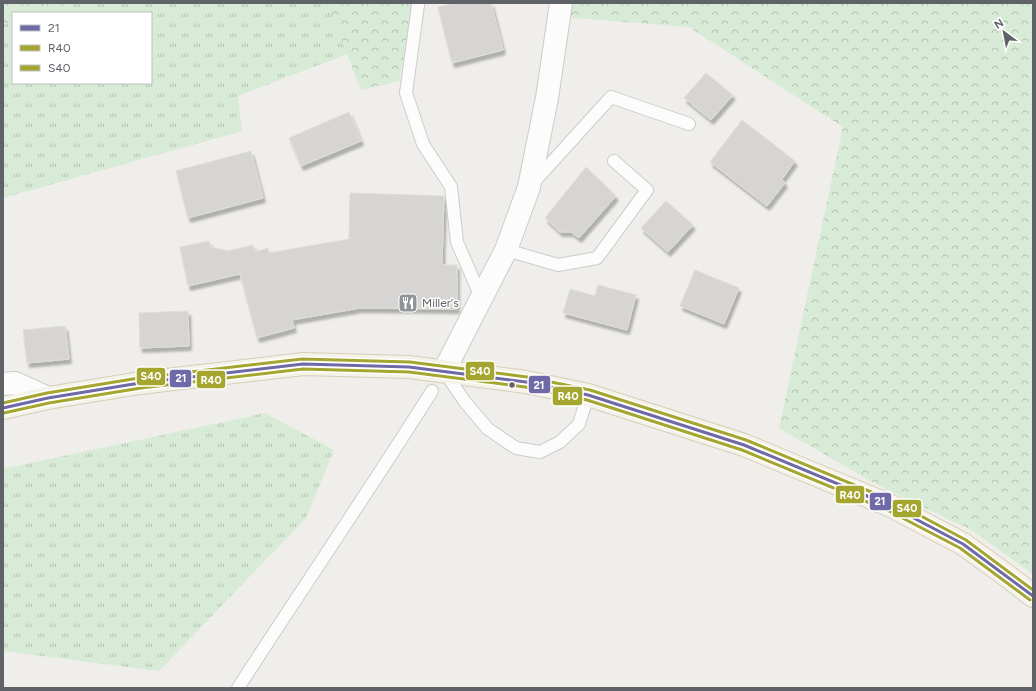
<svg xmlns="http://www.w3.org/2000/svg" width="1036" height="691" font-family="Figtree,sans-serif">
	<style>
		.grass { fill: url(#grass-tufts) }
		.forest { fill: url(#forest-crowns) }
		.building { fill: #d6d5d3; stroke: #deddd9; filter: url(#shadow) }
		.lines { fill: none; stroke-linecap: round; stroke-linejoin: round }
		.service-casing { stroke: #cbcccc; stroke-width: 14 }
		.minor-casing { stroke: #cbcccc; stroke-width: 24 }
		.primary-casing { stroke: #d7ceb8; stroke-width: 24 }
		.service { stroke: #fdfcfc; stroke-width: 12 }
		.minor { stroke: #fdfcfc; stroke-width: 22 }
		.primary { stroke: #f4f2e9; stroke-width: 22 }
		.bus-1-casing { stroke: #fff; stroke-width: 6 }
		.bus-2-casing { stroke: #fff; stroke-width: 6 }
		.bus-3-casing { stroke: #fff; stroke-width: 6 }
		.bus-1 { stroke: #6f69a7; stroke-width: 3 }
		.bus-2 { stroke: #a4a62f; stroke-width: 3 }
		.bus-3 { stroke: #a4a62f; stroke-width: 3 }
		.bus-dot { fill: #5f6368; stroke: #fff; stroke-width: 1.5 }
		.labels { text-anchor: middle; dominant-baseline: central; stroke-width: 3; stroke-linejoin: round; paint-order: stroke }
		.poi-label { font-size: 12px; fill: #5f6368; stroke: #fff; text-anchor: start }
		.line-badge { stroke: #fff; stroke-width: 1.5 }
		.badge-label { font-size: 11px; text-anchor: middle; font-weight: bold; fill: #fff }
	</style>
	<defs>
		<pattern id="grass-tufts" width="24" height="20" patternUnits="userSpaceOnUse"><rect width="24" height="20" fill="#d8ebd6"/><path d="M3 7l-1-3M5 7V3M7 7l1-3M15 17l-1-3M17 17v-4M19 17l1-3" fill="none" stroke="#b2c2b1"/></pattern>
		<pattern id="forest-crowns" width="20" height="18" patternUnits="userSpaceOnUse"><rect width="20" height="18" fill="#d8ebd6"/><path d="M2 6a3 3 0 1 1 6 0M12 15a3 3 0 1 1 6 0" fill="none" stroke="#b2c2b1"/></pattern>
		<filter id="shadow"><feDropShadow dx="2.5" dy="4.5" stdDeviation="1" flood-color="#0004"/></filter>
	</defs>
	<rect width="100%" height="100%" fill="#efeeea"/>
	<!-- grass -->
	<g class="grass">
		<polygon points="64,3 327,3 347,54 238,96 242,131 3,198 3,24 13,22 13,83 151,83 151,13 65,13"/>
		<polygon points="265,413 334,450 306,518 159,671 3,651 3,469"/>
	</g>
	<!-- forest -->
	<g class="forest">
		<polygon points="3,3 64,3 65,13 13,13 13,22 3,24"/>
		<polygon points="327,3 414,3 399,81 361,90"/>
		<polygon points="551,3 1033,3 1033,574 971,530 874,483 779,428 843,127 689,27 551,16"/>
	</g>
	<!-- building -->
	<g class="building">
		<polygon points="456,3 491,3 503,50 452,63 438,7"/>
		<polygon points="706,73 733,95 711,120 684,98"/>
		<polygon points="349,112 361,141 301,166 289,138"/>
		<polygon points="742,120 795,161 782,179 785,183 767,206 710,162"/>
		<polygon points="251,151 263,198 188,218 176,171"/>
		<polygon points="586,167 616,196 579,238 571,232 560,232 545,218"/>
		<polygon points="350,193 444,196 442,265 457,265 457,309 360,308 292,320 294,328 257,338 240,274 188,286 180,247 209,241 210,247 228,251 253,245 255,252 268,248 269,253 349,239"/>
		<polygon points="666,201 693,225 668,252 641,228"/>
		<polygon points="695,270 739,288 724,324 680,306"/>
		<polygon points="598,285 636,295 627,330 563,313 570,289 595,296"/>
		<polygon points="188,311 189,346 140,348 139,313"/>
		<polygon points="65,326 69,359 27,363 23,330"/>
	</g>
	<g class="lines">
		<!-- service casing -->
		<g class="service-casing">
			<g id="service">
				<polyline points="418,5 406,93 423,144 451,187 457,242 481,297"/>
				<polyline points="533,183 611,97 689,124"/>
				<polyline points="506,250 558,265 597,258 647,190 614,161"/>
				<polyline points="444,371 465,402 488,429 516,448 540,452 560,442 579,424 588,395"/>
				<path d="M238,688C302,589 369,491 432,391"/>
			</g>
		</g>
		<!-- minor casing -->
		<g class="minor-casing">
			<g id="minor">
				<polyline points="444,371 506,250 529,187 547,98 561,3"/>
				<polyline points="3,384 15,383 48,398"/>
			</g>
		</g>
		<!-- primary casing -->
		<g class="primary-casing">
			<polyline id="primary" points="3,408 48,398 140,383 303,364 409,367 526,382 588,395 744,445 891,506 963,544 1006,575 1033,596"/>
		</g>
		<!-- service -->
		<use href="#service" class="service"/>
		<!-- minor -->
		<use href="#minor" class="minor"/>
		<!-- primary -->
		<use href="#primary" class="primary"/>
		<!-- bus-1 casing -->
		<g class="bus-1-casing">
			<polyline id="bus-1" points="3,408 48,398 140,383 303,364 409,367 526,382 588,395 744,445 891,506 963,544 1033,596"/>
		</g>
		<!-- bus-2 casing -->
		<g class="bus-2-casing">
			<polyline id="bus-2" points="4,413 49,403 141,388 303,369 409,372 525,387 587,400 742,450 889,511 960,548 1030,600"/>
		</g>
		<!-- bus-3 casing -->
		<g class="bus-3-casing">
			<polyline id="bus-3" points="3,403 47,393 139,378 302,359 410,362 527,377 590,390 746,440 893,501 966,540 1033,590"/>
		</g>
		<!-- bus-1 -->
		<use href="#bus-1" class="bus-1"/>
		<!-- bus-2 -->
		<use href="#bus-2" class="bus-2"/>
		<!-- bus-3 -->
		<use href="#bus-3" class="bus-3"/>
	</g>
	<!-- icons -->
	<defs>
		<g id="restaurant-square" transform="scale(1)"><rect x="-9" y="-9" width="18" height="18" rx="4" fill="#919496" stroke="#fff"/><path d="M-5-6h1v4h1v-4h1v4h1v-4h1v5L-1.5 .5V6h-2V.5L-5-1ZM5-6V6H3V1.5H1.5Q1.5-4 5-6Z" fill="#fff"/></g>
	</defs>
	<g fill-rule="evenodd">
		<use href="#restaurant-square" x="408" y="303"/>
	</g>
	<!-- markers -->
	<circle class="bus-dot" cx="512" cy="385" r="3.5"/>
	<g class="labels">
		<!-- poi labels -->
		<g class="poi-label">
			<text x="422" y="303">Miller's</text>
		</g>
	</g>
	<g class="line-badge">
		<rect x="465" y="361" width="30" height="20" rx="4" fill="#a4a62f"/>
		<rect x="136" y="367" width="30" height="19" rx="4" fill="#a4a62f"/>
		<rect x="169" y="369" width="23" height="19" rx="4" fill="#6f69a7"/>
		<rect x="196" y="370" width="30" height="19" rx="4" fill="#a4a62f"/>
		<rect x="528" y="375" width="23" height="19" rx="4" fill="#6f69a7"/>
		<rect x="552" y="386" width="31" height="20" rx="4" fill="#a4a62f"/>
		<rect x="835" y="485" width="30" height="19" rx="4" fill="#a4a62f"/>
		<rect x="869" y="492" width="23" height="19" rx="4" fill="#6f69a7"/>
		<rect x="892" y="499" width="30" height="19" rx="4" fill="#a4a62f"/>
	</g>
	<g class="badge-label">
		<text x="480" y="375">S40</text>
		<text x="151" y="380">S40</text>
		<text x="181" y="382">21</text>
		<text x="211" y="384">R40</text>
		<text x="539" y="389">21</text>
		<text x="568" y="400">R40</text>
		<text x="850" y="499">R40</text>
		<text x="880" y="505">21</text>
		<text x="907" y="512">S40</text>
	</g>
	<!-- border -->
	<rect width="1036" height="691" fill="none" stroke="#5f6368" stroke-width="8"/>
	<!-- legend -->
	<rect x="12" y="12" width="140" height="72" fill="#ffffff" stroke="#bfc1c3"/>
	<rect x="20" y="25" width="20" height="6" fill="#6f69a7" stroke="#bfc1c3"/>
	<text x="48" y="32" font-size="12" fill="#5f6368">21</text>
	<rect x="20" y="45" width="20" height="6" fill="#a4a62f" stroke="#bfc1c3"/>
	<text x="48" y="52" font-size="12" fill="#5f6368">R40</text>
	<rect x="20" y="65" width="20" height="6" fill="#a4a62f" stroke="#bfc1c3"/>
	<text x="48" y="72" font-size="12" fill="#5f6368">S40</text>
	<!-- north arrow -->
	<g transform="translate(1004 32) rotate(328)" stroke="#ffffff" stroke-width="3" paint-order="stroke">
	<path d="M0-3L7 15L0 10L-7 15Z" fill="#5f6368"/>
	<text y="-6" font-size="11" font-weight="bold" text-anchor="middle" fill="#5f6368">N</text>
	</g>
</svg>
